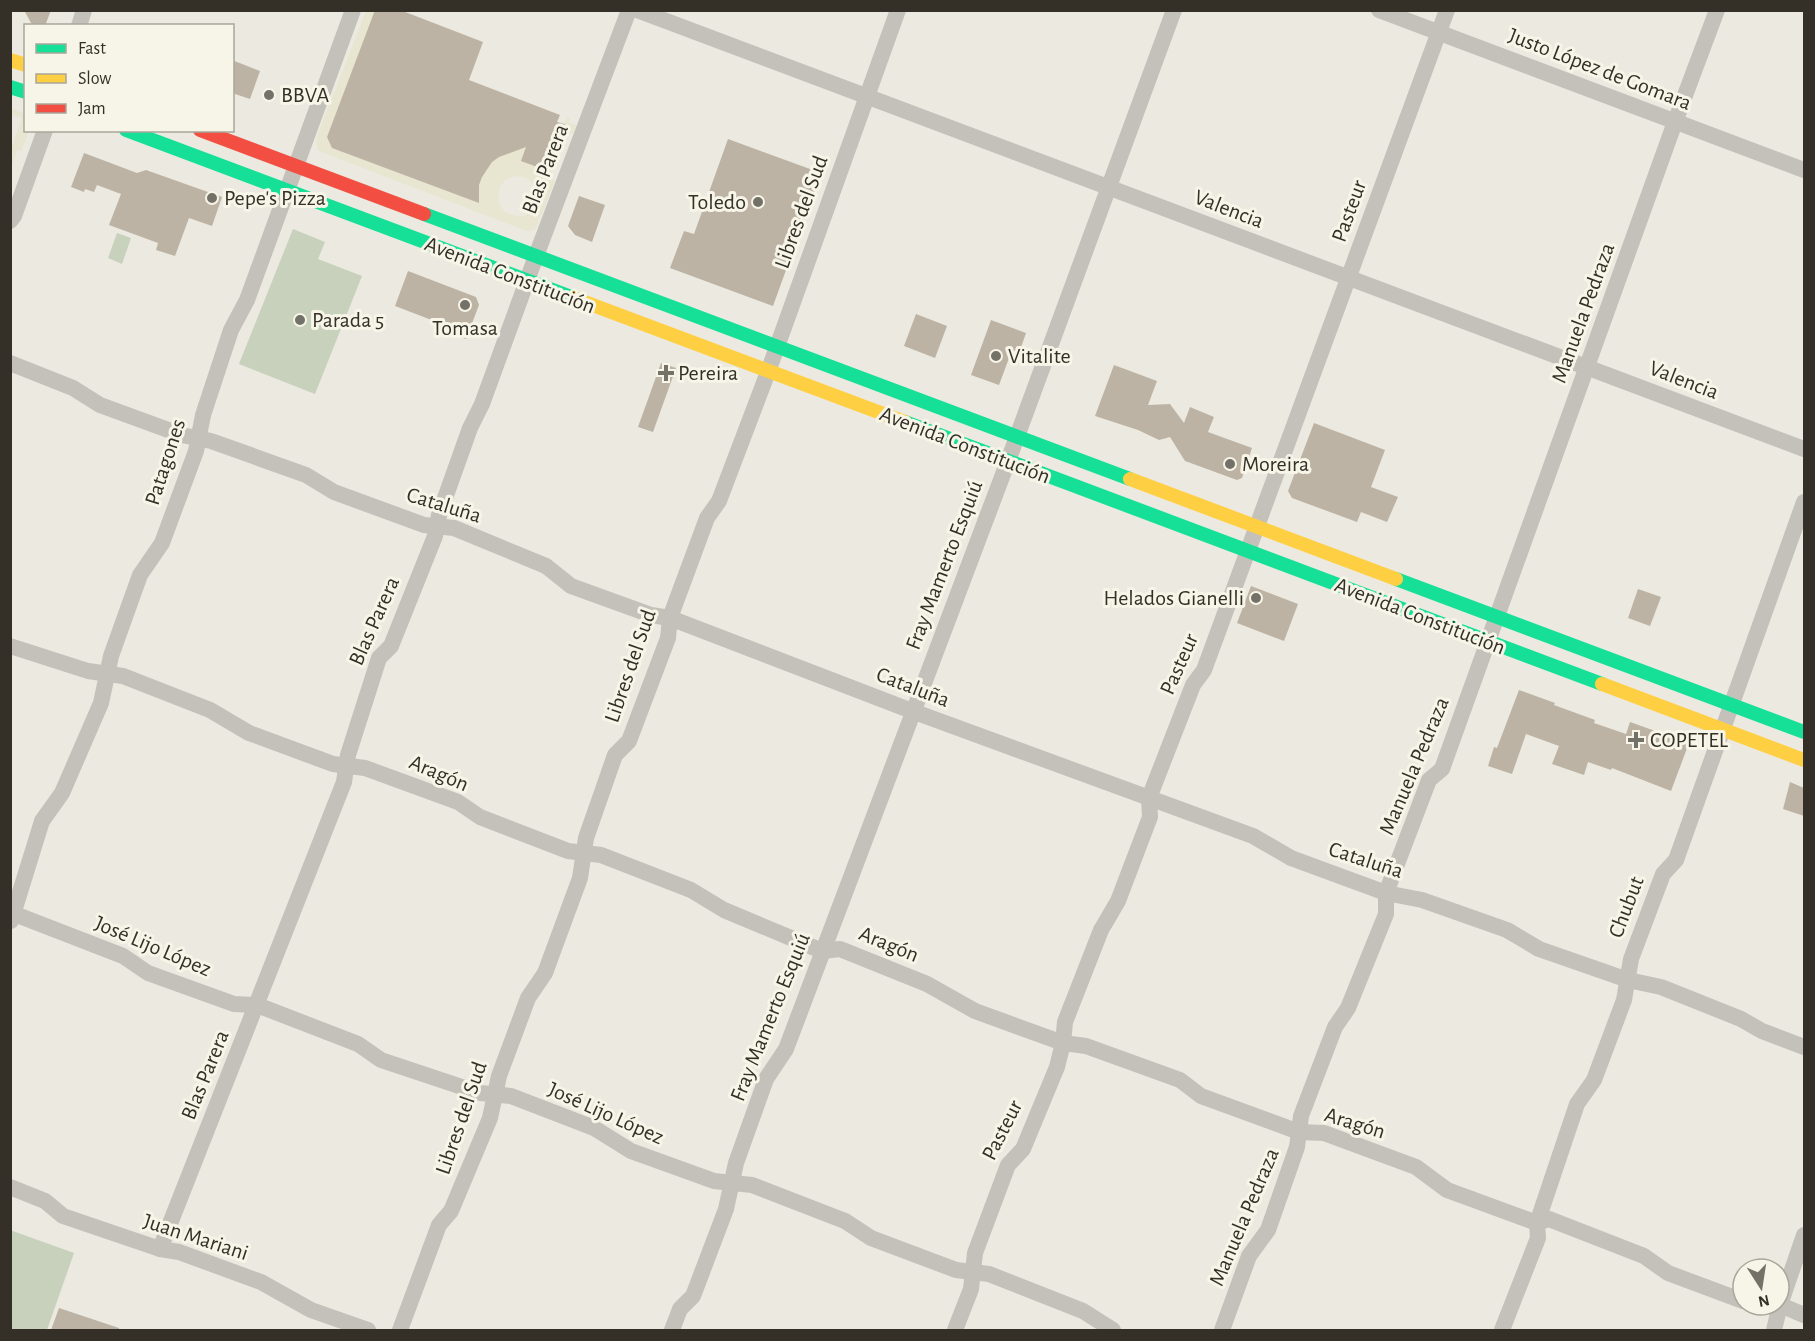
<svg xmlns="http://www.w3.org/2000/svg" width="1815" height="1341" font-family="'Alegreya Sans',sans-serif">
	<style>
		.green { fill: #c7d1bc }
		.plaza { fill: #e8e5d1; fill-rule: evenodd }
		.building { fill: #bdb3a4 }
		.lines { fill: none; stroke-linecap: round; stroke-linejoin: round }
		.street { stroke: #c4c1ba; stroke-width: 16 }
		.fast { stroke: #16e098; stroke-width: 14 }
		.slow { stroke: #ffcf43; stroke-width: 14 }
		.jam { stroke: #f24e42; stroke-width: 14 }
		.poi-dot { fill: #747168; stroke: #f7f5e8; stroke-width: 2 }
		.labels { text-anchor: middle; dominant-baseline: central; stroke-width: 6; stroke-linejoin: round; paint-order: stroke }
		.street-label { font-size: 22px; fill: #343028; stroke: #f7f5e8 }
		.poi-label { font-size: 22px; fill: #343028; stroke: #f7f5e8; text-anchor: start }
	</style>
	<rect width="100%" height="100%" fill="#ebe9e0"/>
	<!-- green -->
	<g class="green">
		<polygon points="293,229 325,242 318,259 362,276 315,394 239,364"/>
		<polygon points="117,233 131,238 122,264 108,258"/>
		<polygon points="10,1230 74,1253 47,1330 11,1330"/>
	</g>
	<!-- plaza -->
	<g class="plaza">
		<path d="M366,11H375L327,137L332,148L468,199L494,131L527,144L547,171L567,117L570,119L569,123L576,125L573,134L565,132L549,178L555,181L535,230L527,231L319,151L316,144L318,134ZM515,176L524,177L531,181L538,193L537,203L534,208L524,216H519L509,214L504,211L500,205L498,198L500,187L505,180Z"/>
		<polygon points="11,108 25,114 26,130 29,131 21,151 17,150 11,168 11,149 22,118 11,114"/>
	</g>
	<!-- building -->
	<g class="building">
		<polygon points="24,10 51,10 45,26 38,26 31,23"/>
		<polygon points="375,10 400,10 483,42 469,80 560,115 557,122 565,124 548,171 521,161 526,147 499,157 492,162 482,177 479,185 479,203 332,148 327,137"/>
		<polygon points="232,60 260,71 250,99 232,93"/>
		<polygon points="728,139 821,173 773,306 670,268 684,231 694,234"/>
		<polygon points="84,153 137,173 146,170 222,197 212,226 189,218 175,256 156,250 158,243 109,225 121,194 97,185 94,192 85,189 84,192 71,187"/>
		<polygon points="579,196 605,205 592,242 575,235 568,226"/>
		<polygon points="408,271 476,297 479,305 466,339 440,329 442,324 395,306"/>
		<polygon points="916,314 947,326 935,358 904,346"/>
		<polygon points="991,320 1026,333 1019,353 1012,350 999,385 971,375"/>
		<polygon points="661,363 676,368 653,432 638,427"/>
		<polygon points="1114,365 1157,381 1148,405 1170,404 1184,423 1190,407 1214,417 1208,432 1252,448 1242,478 1237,480 1185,461 1170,437 1159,440 1138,430 1095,416"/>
		<polygon points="1314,423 1385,450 1371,487 1398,497 1387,522 1361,512 1357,522 1292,498 1288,491"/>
		<polygon points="1251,586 1298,604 1284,641 1237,623"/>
		<polygon points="1638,589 1661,597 1650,626 1628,618"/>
		<polygon points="1519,690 1555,703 1554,705 1595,720 1594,723 1626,734 1630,722 1689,743 1671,791 1612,768 1611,770 1588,762 1584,775 1552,764 1559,746 1526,734 1512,774 1488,766 1494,747 1497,748"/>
		<polygon points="1790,782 1804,788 1804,816 1783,809"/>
		<polygon points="59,1308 119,1328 119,1330 51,1330"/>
	</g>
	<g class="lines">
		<!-- street -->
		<g class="street">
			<polyline points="637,10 1804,449"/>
			<polyline points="1379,10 1804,170"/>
			<polyline points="79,26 84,10"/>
			<polyline points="10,221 14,216 45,130"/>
			<polyline points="10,363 73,388 100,405 182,435 211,441 306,475 334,492 424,525 454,528 546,566 571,586 651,615 670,618 912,711 1253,836 1291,858 1386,893 1422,900 1507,930 1539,949 1628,980 1661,987 1741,1019 1762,1031 1804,1047"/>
			<polyline points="10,646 88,671 123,676 210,710 249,733 333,764 365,768 458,802 480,817 568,851 601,855 691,890 724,910 822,951 840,949 927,984 975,1011 1063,1043 1086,1046 1180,1080 1201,1096 1299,1132 1324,1133 1416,1167 1447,1190 1537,1223 1549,1219 1644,1256 1668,1273 1743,1301"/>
			<polyline points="12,913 123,956 148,973 234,1004 257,1005 358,1044 381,1060 480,1093 511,1096 594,1128 631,1151 714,1181 752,1185 845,1221 871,1238 956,1270 989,1274 1083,1311 1113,1330"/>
			<polyline points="11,921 42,821 62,793 101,703 111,656 140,575 162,543 196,451 203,415 231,330 247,300 353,10"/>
			<polyline points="10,1187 45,1201 63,1216 160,1249 179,1252 261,1282 311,1310 368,1330"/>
			<polyline points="160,1249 344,782 348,755 379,658 391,646 435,536 439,515 470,428 482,404 536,256 629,10"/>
			<polyline points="1754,1305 1757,1306 1780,1305 1804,1315"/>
			<polyline points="400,1330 439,1225 451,1211 490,1118 499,1076 528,998 545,973 580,878 586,838 615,755 629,741 668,638 670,618 674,607 707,518 719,501 768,372 898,10"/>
			<polyline points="672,1330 680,1309 693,1296 726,1209 736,1163 766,1079 786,1049 1008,461 1174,10"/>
			<polyline points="955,1330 971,1289 975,1253 1008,1165 1023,1149 1057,1067 1063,1043 1065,1022 1101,930 1118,901 1150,817 1149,798 1193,685 1204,670 1447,10"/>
			<polyline points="1222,1330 1249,1256 1268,1230 1297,1147 1301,1116 1335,1027 1348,1008 1386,914 1386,893 1429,780 1442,769 1675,122 1717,10"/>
			<polyline points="1502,1330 1538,1238 1537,1223 1577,1104 1594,1080 1624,1000 1631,959 1663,874 1676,860 1804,502"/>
			<polyline points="1774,1330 1780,1305 1804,1235"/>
		</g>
		<!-- fast -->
		<g class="fast">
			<polyline points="10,87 26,92"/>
			<polyline points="126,130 574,298"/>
			<polyline points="424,214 1130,479"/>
			<polyline points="905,422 1602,684"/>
			<polyline points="1396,579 1804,732"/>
		</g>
		<!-- slow -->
		<g class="slow">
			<polyline points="10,60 26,65"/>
			<polyline points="574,298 905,422"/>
			<polyline points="1130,479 1396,579"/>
			<polyline points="1602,684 1804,760"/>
		</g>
		<!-- jam -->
		<polyline class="jam" points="200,130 424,214"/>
	</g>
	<!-- markers -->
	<g class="poi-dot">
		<circle cx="269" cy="95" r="6"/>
		<circle cx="212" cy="198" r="6"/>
		<circle cx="758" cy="202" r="6"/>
		<circle cx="465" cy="305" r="6"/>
		<circle cx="300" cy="320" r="6"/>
		<circle cx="996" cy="356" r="6"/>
		<path d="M663 364h6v6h6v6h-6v6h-6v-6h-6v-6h6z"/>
		<circle cx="1230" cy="464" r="6"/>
		<circle cx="1256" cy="598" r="6"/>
		<path d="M1633 731h6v6h6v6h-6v6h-6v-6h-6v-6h6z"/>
	</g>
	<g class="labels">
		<!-- street labels -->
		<g class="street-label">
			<text transform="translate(1600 69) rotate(21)">Justo López de Gomara</text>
			<text transform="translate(545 169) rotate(-69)">Blas Parera</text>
			<text transform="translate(1229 209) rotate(21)">Valencia</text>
			<text transform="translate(1349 211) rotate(-70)">Pasteur</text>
			<text transform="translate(801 212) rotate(-70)">Libres del Sud</text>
			<text transform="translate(510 275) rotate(21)">Avenida Constitución</text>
			<text transform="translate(1583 313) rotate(-70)">Manuela Pedraza</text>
			<text transform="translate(1684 380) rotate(21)">Valencia</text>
			<text transform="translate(965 445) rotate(21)">Avenida Constitución</text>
			<text transform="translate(165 462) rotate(-72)">Patagones</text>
			<text transform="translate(444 505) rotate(17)">Cataluña</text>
			<text transform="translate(944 565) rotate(-69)">Fray Mamerto Esquiú</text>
			<text transform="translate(1420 616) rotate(21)">Avenida Constitución</text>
			<text transform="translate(374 621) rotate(-66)">Blas Parera</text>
			<text transform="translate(1179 664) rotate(-66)">Pasteur</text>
			<text transform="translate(630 666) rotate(-71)">Libres del Sud</text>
			<text transform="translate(913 687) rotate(21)">Cataluña</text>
			<text transform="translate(1414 766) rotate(-67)">Manuela Pedraza</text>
			<text transform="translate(439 773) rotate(23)">Aragón</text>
			<text transform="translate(1366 860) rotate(18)">Cataluña</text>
			<text transform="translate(1626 907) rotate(-69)">Chubut</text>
			<text transform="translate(889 944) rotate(22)">Aragón</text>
			<text transform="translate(153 946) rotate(23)">José Lijo López</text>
			<text transform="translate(770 1017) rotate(-68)">Fray Mamerto Esquiú</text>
			<text transform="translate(205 1075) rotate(-68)">Blas Parera</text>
			<text transform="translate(606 1113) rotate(24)">José Lijo López</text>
			<text transform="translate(461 1118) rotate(-71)">Libres del Sud</text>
			<text transform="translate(1355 1123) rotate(17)">Aragón</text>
			<text transform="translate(1002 1130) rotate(-63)">Pasteur</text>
			<text transform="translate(1244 1217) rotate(-67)">Manuela Pedraza</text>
			<text transform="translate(196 1237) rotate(18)">Juan Mariani</text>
		</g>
		<!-- poi labels -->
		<g class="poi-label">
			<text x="281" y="95">BBVA</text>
			<text x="224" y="198">Pepe's Pizza</text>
			<text x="746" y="202" text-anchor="end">Toledo</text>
			<text x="312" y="320">Parada 5</text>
			<text x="465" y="328" text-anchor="middle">Tomasa</text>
			<text x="1008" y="356">Vitalite</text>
			<text x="678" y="373">Pereira</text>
			<text x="1242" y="464">Moreira</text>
			<text x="1244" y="598" text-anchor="end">Helados Gianelli</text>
			<text x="1650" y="740">COPETEL</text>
		</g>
	</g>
	<!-- border -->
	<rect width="1815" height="1341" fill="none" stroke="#343028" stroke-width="24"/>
	<!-- legend -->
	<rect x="24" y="24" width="210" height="108" fill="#f7f5e8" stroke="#a9a69b" stroke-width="1.5"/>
	<rect x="36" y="44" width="30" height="9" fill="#16e098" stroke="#a9a69b" stroke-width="1.5"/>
	<text x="78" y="54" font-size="18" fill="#343028">Fast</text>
	<rect x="36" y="74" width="30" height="9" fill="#ffcf43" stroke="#a9a69b" stroke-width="1.5"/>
	<text x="78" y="84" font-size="18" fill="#343028">Slow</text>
	<rect x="36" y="104" width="30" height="9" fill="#f24e42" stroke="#a9a69b" stroke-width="1.5"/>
	<text x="78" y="114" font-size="18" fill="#343028">Jam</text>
	<!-- north arrow -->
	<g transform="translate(1761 1287) rotate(168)"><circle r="28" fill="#f7f5e8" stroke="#a9a69b" stroke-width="1.5"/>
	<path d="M0-4.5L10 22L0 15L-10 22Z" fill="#747168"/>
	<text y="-9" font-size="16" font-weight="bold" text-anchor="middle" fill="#343028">N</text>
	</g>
</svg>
